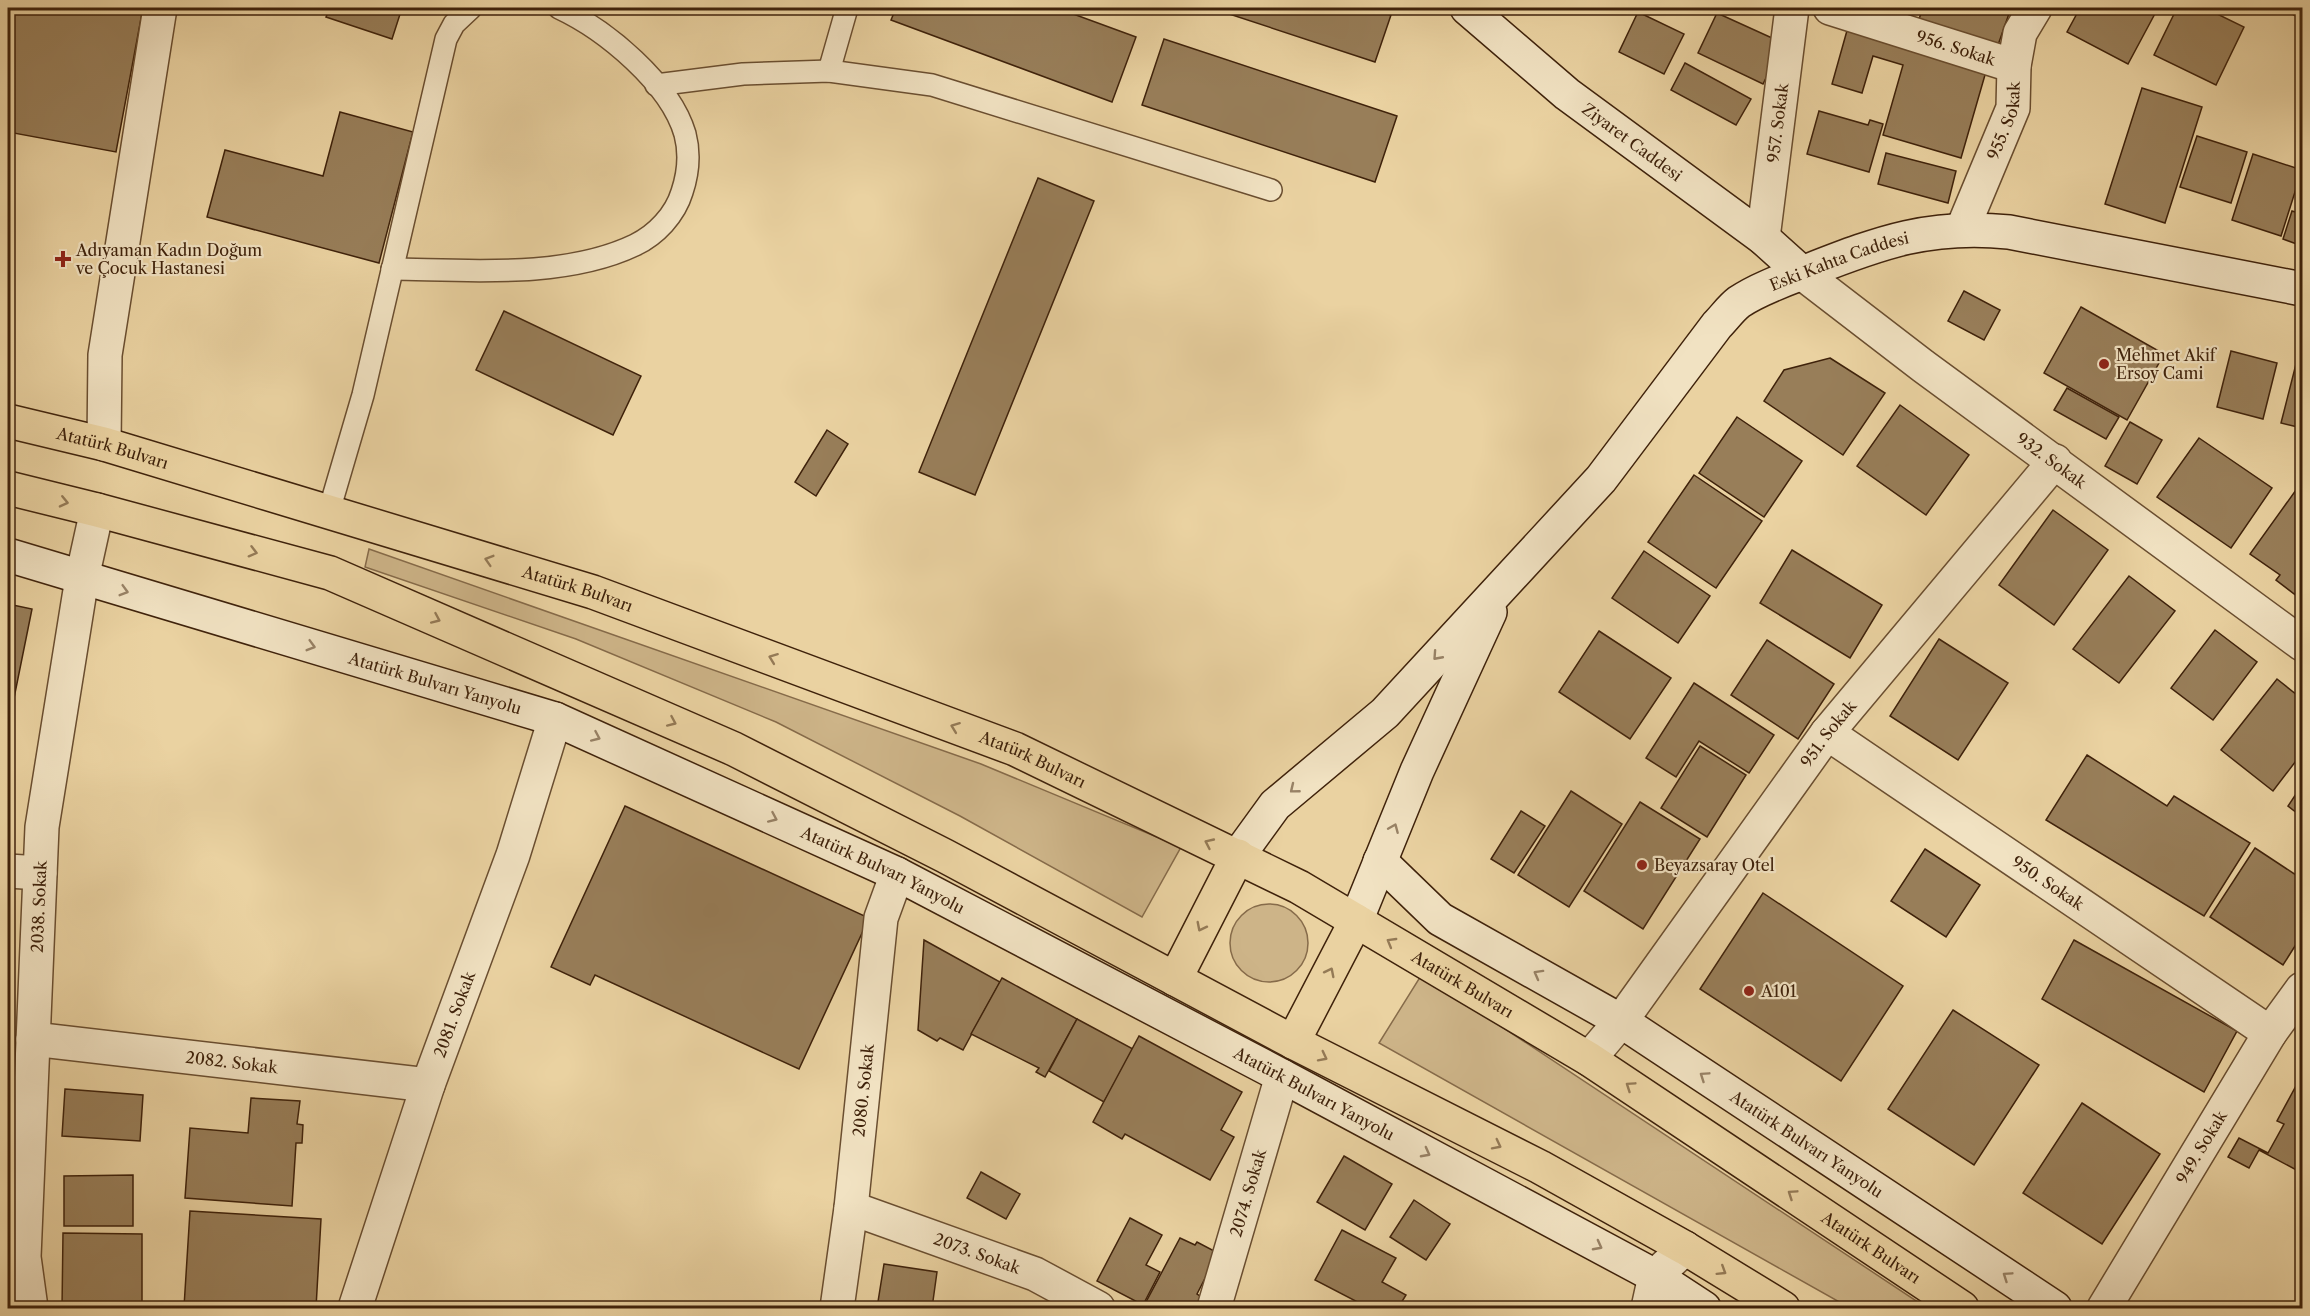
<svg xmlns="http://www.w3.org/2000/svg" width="2310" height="1316" font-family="'Libre Caslon Text',serif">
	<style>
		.green { fill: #cdb488; stroke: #866b4a; stroke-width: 1.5 }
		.building { fill: #987e59; stroke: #3f220b; stroke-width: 1.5 }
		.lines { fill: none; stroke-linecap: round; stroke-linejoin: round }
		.lane-casing { stroke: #6a4e30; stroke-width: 24 }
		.street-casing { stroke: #6a4e30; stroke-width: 36 }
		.secondary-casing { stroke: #3f220b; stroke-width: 36 }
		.highway-casing { stroke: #3f220b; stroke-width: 36 }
		.lane { stroke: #f1e2c2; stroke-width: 21 }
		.street { stroke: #f1e2c2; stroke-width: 33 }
		.secondary { stroke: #f1e2c2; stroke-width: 33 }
		.highway { stroke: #ead2a1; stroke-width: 33 }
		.oneway { stroke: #947a56 }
		.oneway2 { stroke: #988266 }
		.poi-dot { fill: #8f2418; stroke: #f1e2c2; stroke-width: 2 }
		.labels { text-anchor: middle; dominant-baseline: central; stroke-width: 4.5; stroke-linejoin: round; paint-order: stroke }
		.street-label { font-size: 16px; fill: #3f220b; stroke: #f1e2c2 }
		.poi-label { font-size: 16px; fill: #3f220b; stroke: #f1e2c2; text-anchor: start }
	</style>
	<rect width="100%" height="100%" fill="#ead2a1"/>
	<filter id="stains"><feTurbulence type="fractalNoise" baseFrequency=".00333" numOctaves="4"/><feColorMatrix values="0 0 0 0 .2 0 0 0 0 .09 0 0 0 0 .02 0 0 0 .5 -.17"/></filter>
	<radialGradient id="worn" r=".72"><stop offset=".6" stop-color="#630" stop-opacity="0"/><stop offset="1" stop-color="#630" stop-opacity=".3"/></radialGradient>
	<!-- green -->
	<g class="green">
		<polygon points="369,549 981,764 1181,847 1142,917 960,816 776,722 576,639 365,567"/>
		<circle cx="1269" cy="943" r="39"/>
		<polygon points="1422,974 1927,1308 1850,1308 1379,1043"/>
	</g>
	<!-- building -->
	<g class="building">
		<polygon points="8,8 143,8 116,152 8,132"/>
		<polygon points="330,8 402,8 392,39 326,17"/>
		<polygon points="896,8 1057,8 1136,37 1112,102 891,20"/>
		<polygon points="1211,8 1368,8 1391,15 1375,62"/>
		<polygon points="1923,8 2011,8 1998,45 1919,19"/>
		<polygon points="2080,8 2158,8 2128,64 2067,32"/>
		<polygon points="2177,8 2205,8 2244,27 2216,85 2154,55"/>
		<polygon points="2285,8 2302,8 2302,20 2284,9"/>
		<polygon points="1638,12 1684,34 1664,74 1619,52"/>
		<polygon points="1717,13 1783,43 1763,84 1698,53"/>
		<polygon points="1848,27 1987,68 1961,158 1883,135 1903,65 1873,56 1862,93 1832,84"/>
		<polygon points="1164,39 1397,116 1375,182 1142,105"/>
		<polygon points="1685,63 1751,99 1736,125 1671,90"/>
		<polygon points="2142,88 2202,107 2165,223 2105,204"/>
		<polygon points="1819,111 1868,125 1870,120 1883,124 1869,172 1807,154"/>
		<polygon points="340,112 413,132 379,263 207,217 225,150 323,176"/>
		<polygon points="2197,136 2247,152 2231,203 2180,187"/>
		<polygon points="1886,153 1956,171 1948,203 1878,184"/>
		<polygon points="2253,154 2302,170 2281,236 2232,220"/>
		<polygon points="1038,178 1094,201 975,495 919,472"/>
		<polygon points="2292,211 2302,214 2302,246 2283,239"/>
		<polygon points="1964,291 2000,310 1984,340 1948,321"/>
		<polygon points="2081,307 2164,354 2127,420 2044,373"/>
		<polygon points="504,311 641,376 613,435 476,370"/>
		<polygon points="2231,351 2277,363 2263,419 2217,407"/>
		<polygon points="1830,358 1885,393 1843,455 1764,401 1784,370"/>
		<polygon points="2297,360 2302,362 2302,428 2281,423"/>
		<polygon points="2067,388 2119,417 2106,439 2054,410"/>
		<polygon points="1900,405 1969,455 1926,515 1857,466"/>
		<polygon points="1737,417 1802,461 1764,517 1699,473"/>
		<polygon points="2130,422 2162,440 2137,484 2105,466"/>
		<polygon points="827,430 848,444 816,496 795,482"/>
		<polygon points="2199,438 2272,488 2231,548 2157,497"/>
		<polygon points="1694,475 1762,521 1716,588 1648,542"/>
		<polygon points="2296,490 2302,494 2302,600 2276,580 2280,575 2250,554"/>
		<polygon points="2053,510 2108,550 2054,625 1999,585"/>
		<polygon points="1792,550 1882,605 1850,658 1760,603"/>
		<polygon points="1644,551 1710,596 1678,643 1612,598"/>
		<polygon points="2129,576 2175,611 2119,683 2073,649"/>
		<polygon points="8,604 32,609 10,718 8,717"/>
		<polygon points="2215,630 2257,662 2213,720 2171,688"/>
		<polygon points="1599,631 1671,678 1630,739 1559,692"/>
		<polygon points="1939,639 2008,683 1958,760 1890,716"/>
		<polygon points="1767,640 1834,684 1798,739 1731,695"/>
		<polygon points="2277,679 2302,699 2302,753 2273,791 2221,750"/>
		<polygon points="1694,683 1774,735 1749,773 1699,741 1676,777 1646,758"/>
		<polygon points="1700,746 1746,775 1707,837 1661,808"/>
		<polygon points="2087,755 2167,806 2174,796 2250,843 2204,916 2046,820"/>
		<polygon points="2302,785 2302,817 2288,806"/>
		<polygon points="1571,791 1622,824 1569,907 1518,875"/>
		<polygon points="1640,802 1700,839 1643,929 1584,891"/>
		<polygon points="625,806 869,918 799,1069 595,975 590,985 551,967"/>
		<polygon points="1521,811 1545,826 1514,873 1491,859"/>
		<polygon points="2255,848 2302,879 2302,935 2283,965 2210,917"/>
		<polygon points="1925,849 1980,885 1946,937 1891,901"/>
		<polygon points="1763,893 1903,986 1841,1081 1700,989"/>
		<polygon points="924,940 1000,982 963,1050 940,1038 937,1041 918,1030"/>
		<polygon points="2074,940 2237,1031 2204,1092 2042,999"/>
		<polygon points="1002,978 1077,1019 1045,1077 1036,1072 1039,1068 971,1034"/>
		<polygon points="1953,1010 2039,1065 1974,1165 1888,1109"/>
		<polygon points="1077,1019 1133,1049 1104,1102 1049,1071"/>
		<polygon points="1139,1036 1242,1092 1221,1130 1234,1137 1210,1180 1125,1134 1122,1139 1093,1122"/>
		<polygon points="2297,1084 2302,1087 2302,1173 2259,1150 2249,1168 2228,1157 2239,1138 2268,1153 2284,1124 2277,1121"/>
		<polygon points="65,1089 143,1095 140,1141 62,1136"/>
		<polygon points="251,1098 300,1101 297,1124 303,1125 302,1143 296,1143 292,1206 185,1198 190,1128 248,1133"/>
		<polygon points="2082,1103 2160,1154 2102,1244 2023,1193"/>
		<polygon points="1344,1156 1392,1184 1365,1230 1317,1202"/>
		<polygon points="981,1172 1020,1194 1006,1219 967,1198"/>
		<polygon points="133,1175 133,1226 64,1226 64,1176"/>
		<polygon points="1414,1200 1450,1224 1426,1260 1390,1237"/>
		<polygon points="190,1211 321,1219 316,1308 184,1307"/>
		<polygon points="1130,1218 1162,1235 1146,1265 1160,1272 1143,1305 1097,1281"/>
		<polygon points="1342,1230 1396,1258 1382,1282 1406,1295 1398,1308 1369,1308 1315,1280"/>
		<polygon points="63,1233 142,1234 142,1308 62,1308"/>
		<polygon points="1180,1238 1195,1245 1197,1242 1218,1253 1197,1294 1203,1298 1197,1308 1158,1308 1146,1302"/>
		<polygon points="884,1264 937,1272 932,1308 877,1308"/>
	</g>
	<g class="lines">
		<!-- lane casing -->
		<g class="lane-casing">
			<g id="lane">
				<polyline points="829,71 847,8"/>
				<polyline points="656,85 743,74 829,71 932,85 1271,190"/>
				<path d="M392,269C468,270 564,279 635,245C656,235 675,215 682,192C688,174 690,153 685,134C670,83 606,30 559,8"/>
				<polyline points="329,511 363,395 446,39 454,24 471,8"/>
			</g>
		</g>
		<!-- street casing -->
		<g class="street-casing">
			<g id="street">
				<path id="s1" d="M1830,8L2014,66"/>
				<path id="s2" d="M1962,230L2013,108L2014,66L2020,33L2035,8"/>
				<path id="s3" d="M1763,238L1792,8"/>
				<path id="s4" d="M1802,273L1923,366L2302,644"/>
				<polyline points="104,444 105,355 160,8"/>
				<path id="s5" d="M1827,733L2270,1033"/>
				<polyline points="8,871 40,873"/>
				<path id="s6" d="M33,1039L428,1085"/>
				<path id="s7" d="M1589,1059L1621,1021L1827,733L2055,461"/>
				<path id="s8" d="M851,1208L1035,1274L1098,1308"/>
				<path id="s9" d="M31,1308L24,1257L42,827L82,578L97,510"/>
				<path id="s10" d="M355,1308L428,1085L513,855L555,719"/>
				<path id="s11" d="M837,1308L851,1208L881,918L897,874"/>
				<path id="s12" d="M1214,1308L1282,1076"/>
				<polyline points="1648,1308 1655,1276 1685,1248"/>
				<path id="s13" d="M2104,1308L2270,1033L2302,989"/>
			</g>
		</g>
		<!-- secondary casing -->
		<g class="secondary-casing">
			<g id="secondary">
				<path id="s14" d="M1467,8L1567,94L1763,238L1802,273"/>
				<path id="s15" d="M8,555L555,719L897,874L1282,1076L1655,1276L1704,1308"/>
				<path id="s16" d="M1238,856L1275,805L1385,713L1601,479L1717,325C1724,318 1731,308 1739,302C1760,288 1787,279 1810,270C1881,242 1931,224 2009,232L2302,289"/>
				<path id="s17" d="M1380,861L1440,919L1621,1021L2055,1308"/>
				<polyline points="1356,921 1417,771 1490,612"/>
			</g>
		</g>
		<!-- highway casing -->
		<g class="highway-casing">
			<g id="highway">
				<path id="s18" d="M8,421L104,444L593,592L1015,749L1299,887L1589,1059L1962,1308"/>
				<polyline points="8,488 97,510 330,573 734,749 945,856 1293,1042 1540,1167 1685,1248 1783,1308"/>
				<polyline points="1175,979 1238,856"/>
				<polyline points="1293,1042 1356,921"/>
			</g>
		</g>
		<!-- lane -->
		<use href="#lane" class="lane"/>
		<!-- street -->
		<use href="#street" class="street"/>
		<!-- secondary -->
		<use href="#secondary" class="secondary"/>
		<!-- highway -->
		<use href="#highway" class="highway"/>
	</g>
	<!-- one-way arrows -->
	<defs><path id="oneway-chevron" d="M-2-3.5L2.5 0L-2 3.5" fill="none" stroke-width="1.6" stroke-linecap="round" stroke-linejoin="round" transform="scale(1.5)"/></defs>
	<g class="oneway">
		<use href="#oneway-chevron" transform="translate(64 502) rotate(13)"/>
		<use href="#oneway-chevron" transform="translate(253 552) rotate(15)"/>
		<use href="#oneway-chevron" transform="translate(489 560) rotate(-163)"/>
		<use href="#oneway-chevron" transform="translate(436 619) rotate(24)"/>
		<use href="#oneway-chevron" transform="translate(773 658) rotate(-159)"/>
		<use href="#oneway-chevron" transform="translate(672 722) rotate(24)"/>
		<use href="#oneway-chevron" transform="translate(955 727) rotate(-159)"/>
		<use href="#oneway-chevron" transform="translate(1209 843) rotate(-155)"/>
		<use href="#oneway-chevron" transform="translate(1201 927) rotate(117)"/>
		<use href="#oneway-chevron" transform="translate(1391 942) rotate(-150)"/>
		<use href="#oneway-chevron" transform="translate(1330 972) rotate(-63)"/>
		<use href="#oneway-chevron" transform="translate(1323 1057) rotate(27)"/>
		<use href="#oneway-chevron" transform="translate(1630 1086) rotate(-146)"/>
		<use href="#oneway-chevron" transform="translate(1497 1145) rotate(27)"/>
		<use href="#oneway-chevron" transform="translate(1792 1194) rotate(-146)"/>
		<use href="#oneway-chevron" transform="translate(1722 1271) rotate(32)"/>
	</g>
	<g class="oneway2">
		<use href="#oneway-chevron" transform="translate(124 591) rotate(16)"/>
		<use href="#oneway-chevron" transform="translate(311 646) rotate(16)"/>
		<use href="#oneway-chevron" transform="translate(1437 656) rotate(132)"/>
		<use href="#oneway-chevron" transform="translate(596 737) rotate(24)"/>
		<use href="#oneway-chevron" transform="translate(1294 789) rotate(141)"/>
		<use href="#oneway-chevron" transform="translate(773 818) rotate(24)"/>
		<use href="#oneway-chevron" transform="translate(1394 828) rotate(-67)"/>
		<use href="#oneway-chevron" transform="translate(1538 974) rotate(-151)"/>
		<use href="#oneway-chevron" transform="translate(1704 1076) rotate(-146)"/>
		<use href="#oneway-chevron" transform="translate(1426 1153) rotate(28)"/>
		<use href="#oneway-chevron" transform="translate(1598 1246) rotate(28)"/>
		<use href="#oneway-chevron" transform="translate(2007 1276) rotate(-146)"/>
	</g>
	<!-- markers -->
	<g class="poi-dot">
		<path d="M60 250h6v6h6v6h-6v6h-6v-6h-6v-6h6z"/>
		<circle cx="2104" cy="364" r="6"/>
		<circle cx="1642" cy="865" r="6"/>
		<circle cx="1749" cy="991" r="6"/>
	</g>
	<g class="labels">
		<!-- street labels -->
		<g class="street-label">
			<text stroke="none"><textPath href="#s1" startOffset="132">956. Sokak</textPath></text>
			<text stroke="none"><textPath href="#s2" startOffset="118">955. Sokak</textPath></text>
			<text stroke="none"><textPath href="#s3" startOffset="116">957. Sokak</textPath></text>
			<text stroke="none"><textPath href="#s14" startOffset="213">Ziyaret Caddesi</textPath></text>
			<text stroke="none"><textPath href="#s16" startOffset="858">Eski Kahta Caddesi</textPath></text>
			<text stroke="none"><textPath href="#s18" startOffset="108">Atatürk Bulvarı</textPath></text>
			<text stroke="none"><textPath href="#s4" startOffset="312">932. Sokak</textPath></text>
			<text stroke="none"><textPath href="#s18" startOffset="594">Atatürk Bulvarı</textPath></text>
			<text stroke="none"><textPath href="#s15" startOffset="446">Atatürk Bulvarı Yanyolu</textPath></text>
			<text stroke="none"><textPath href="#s7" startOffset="404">951. Sokak</textPath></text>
			<text stroke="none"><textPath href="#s18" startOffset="1080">Atatürk Bulvarı</textPath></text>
			<text stroke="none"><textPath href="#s15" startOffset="932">Atatürk Bulvarı Yanyolu</textPath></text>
			<text stroke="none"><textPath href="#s5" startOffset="267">950. Sokak</textPath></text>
			<text stroke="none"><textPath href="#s9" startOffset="402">2038. Sokak</textPath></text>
			<text stroke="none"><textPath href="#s18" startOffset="1566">Atatürk Bulvarı</textPath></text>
			<text stroke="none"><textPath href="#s10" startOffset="310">2081. Sokak</textPath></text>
			<text stroke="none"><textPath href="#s6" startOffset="200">2082. Sokak</textPath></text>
			<text stroke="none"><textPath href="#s11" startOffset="219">2080. Sokak</textPath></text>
			<text stroke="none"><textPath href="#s15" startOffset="1418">Atatürk Bulvarı Yanyolu</textPath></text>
			<text stroke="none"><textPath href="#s17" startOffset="514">Atatürk Bulvarı Yanyolu</textPath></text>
			<text stroke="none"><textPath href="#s13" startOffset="188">949. Sokak</textPath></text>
			<text stroke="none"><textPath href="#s12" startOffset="120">2074. Sokak</textPath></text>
			<text stroke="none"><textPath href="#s18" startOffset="2052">Atatürk Bulvarı</textPath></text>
			<text stroke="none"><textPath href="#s8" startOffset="134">2073. Sokak</textPath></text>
		</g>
		<!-- poi labels -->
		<g class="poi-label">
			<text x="76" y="250">Adıyaman Kadın Doğum<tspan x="76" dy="18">ve Çocuk Hastanesi</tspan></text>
			<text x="2116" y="355">Mehmet Akif<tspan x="2116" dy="18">Ersoy Cami</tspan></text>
			<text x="1654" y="865">Beyazsaray Otel</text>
			<text x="1761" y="991">A101</text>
		</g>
	</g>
	<!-- margin -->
	<rect width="2310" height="1316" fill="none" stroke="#ead2a1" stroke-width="30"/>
	<rect x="9" y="9" width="2292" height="1298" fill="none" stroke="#3f220b" stroke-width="3"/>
	<rect x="15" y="15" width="2280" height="1286" fill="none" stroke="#3f220b" stroke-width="1.5"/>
	<rect width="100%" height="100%" filter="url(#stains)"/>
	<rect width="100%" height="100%" fill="url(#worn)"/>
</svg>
